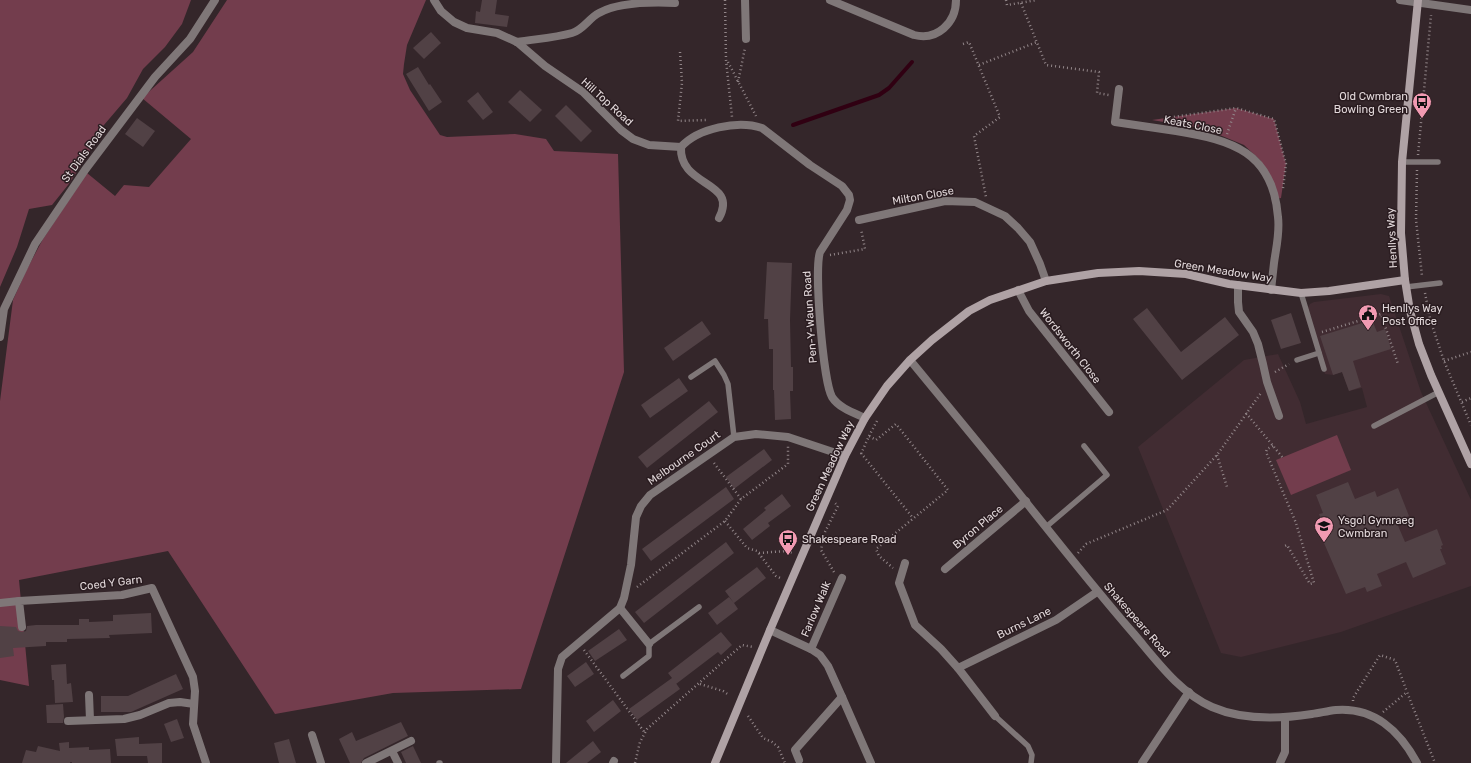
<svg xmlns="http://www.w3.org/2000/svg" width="1471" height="763" font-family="Rubik,sans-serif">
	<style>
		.built { fill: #412c32 }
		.green { fill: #733d4d }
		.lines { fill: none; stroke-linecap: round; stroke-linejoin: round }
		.stream { stroke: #300012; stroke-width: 4 }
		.building { fill: #514145 }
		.path { stroke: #928689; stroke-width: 2.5; stroke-dasharray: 1 3; stroke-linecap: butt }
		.lane { stroke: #7f7778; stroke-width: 5.5 }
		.street { stroke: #7f7778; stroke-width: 8 }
		.secondary { stroke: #afa2a5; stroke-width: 8 }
		.labels { text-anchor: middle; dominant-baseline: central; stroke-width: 3; stroke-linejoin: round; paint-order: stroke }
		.poi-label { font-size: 11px; fill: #e2d8da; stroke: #2a1c20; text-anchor: start }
		.street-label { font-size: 11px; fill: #e2d8da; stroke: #2a1c20 }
	</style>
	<rect width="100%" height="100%" fill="#34262a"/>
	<!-- built -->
	<polygon class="built" points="1381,294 1389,296 1421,392 1471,500 1471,586 1341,632 1241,657 1221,653 1138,447 1244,360 1278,354 1300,402 1306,424 1367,407 1362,388 1349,391 1342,372 1333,375 1325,374 1304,314 1310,304 1314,302"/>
	<!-- green -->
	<g class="green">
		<polygon points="0,0 191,0 182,24 165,47 143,69 127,98 98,132 88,155 68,185 52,205 29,209 17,247 0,287"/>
		<polygon points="227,0 426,0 407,45 404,64 403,74 410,90 440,135 447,137 515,134 546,139 554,151 618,154 624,372 521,689 393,693 275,714 168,551 19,580 29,686 0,680 0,401 13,300 27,269 43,239 87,173 115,196 124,185 149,187 191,139 142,98 193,52"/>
		<polygon points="1236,108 1274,119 1286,164 1281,198 1276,199 1261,161 1244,145 1205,129 1152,120"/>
		<polygon points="1337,435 1351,470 1291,495 1276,460"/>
	</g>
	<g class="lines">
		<!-- stream -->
		<polyline class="stream" points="793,125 879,95 889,88 912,62"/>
	</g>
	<!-- building -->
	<g class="building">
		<polygon points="482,0 497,0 495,14 509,16 507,27 475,23 476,11 480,12"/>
		<polygon points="431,32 441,43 424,59 413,48"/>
		<polygon points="418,67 429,85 430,84 442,102 429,111 406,74"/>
		<polygon points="520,90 542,110 530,122 508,102"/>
		<polygon points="478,92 493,112 483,120 467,101"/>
		<polygon points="566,105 592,131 581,142 555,116"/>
		<polygon points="137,118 155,131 143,147 125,134"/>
		<polygon points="767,262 792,263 790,320 791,367 793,367 793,391 790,391 791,419 775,420 774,390 773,390 773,349 769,349 768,319 764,319"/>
		<polygon points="1147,308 1181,352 1225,317 1239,335 1182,380 1133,319"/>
		<polygon points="1291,313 1301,343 1281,349 1271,320"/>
		<polygon points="1372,320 1377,332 1385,329 1391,349 1353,361 1361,387 1349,391 1342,372 1333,375 1320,336"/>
		<polygon points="702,321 711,334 673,361 664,348"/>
		<polygon points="679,378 688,391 650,418 641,405"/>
		<polygon points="709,401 718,412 647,468 638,457"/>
		<polygon points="764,449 772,460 734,489 726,477"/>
		<polygon points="1348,482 1355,499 1375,491 1377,497 1398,488 1409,516 1396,521 1405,542 1437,529 1443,545 1441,546 1442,549 1440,549 1446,564 1413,578 1406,562 1377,574 1382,586 1367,592 1365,587 1346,594 1321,536 1327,534 1319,514 1323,513 1316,495"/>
		<polygon points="726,487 734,499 651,561 642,549"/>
		<polygon points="782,494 791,506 768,523 770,526 752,540 743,529 766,510 764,508"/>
		<polygon points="726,542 734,553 644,623 635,612"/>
		<polygon points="757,567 766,578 734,603 738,609 717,625 708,613 729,597 734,603 725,591"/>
		<polygon points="151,613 152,633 109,635 110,638 67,639 67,642 46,642 46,646 13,648 14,656 0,658 0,626 16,627 18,631 22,632 26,631 27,626 36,625 79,625 79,619 89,619 89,622 113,621 113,615"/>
		<polygon points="619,629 627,640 595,661 588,651"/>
		<polygon points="721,632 732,645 721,655 718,652 676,684 673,679 680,689 637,720 629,709 672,678 668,673"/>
		<polygon points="586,662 594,674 575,687 567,676"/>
		<polygon points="66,664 67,684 71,683 73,702 55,703 54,680 52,680 51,665"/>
		<polygon points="176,674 183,689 131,712 101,712 101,696 128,696"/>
		<polygon points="613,700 621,711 594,732 586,721"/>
		<polygon points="63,704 64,717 63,723 47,723 46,705"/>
		<polygon points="177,719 184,738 171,742 164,724"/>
		<polygon points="401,722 408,736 364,758 361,763 350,763 339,739 352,732 356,741"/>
		<polygon points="139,737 139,744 162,743 162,763 148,763 147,756 117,756 115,739"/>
		<polygon points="289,739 296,763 279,763 274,743"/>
		<polygon points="593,741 601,752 587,763 566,763"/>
		<polygon points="69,742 69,748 89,747 89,750 110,749 111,763 72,763 72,762 70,762 70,763 22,763 26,750 36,752 38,746 60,751 59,743"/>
		<polygon points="413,746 421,763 406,763 401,752"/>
	</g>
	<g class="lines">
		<!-- path -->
		<g class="path">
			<polyline points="725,0 726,60 732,117"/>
			<polyline points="1006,0 1007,5 1037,0"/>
			<polyline points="1021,3 1046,65 1099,72 1097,93 1109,95"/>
			<polyline points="963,44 969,42 1000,117 974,136 986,197"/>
			<polyline points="680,52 682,83 678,121 706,120"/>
			<polyline points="728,62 756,116"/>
			<polyline points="979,65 1037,42"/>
			<polyline points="738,82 745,48"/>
			<polyline points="1166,118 1236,108 1274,119 1286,164 1283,188"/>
			<polyline points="1227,134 1236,108"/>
			<polyline points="1418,155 1431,15"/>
			<polyline points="1417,170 1416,220 1422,276"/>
			<polyline points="830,255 865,249 861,229"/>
			<polyline points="1425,293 1430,319 1444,361 1471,425"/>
			<polyline points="1322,332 1381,314 1398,364"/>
			<polyline points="1444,361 1471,352"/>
			<polyline points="1275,372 1289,364"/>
			<polyline points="1462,402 1471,398"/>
			<polyline points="1246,413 1283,458"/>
			<polyline points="869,436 878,419"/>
			<polyline points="1273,446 1267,449 1266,452 1296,523 1314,583 1310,584 1287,545 1285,546"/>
			<polyline points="861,453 913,518"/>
			<polyline points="861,454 869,436 876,440 896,424 948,490 876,549 879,556 893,568"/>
			<polyline points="1217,455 1227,487"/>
			<polyline points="714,463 741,499"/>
			<polyline points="725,521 747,548 757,551 776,576 782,579"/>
			<polyline points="759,553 786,551 794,553"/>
			<polyline points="1078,553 1086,544 1167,510 1217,455 1261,393"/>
			<polyline points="834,572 821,550 824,534 838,506 835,503"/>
			<polyline points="637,587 725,521 741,499 788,464 788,446"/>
			<polyline points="584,650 645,733"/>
			<polyline points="700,684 723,691 729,695"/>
			<polyline points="1353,701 1353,698 1380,655 1395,660 1407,692"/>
			<polyline points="1383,712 1407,692 1435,763"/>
			<polyline points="748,716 763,738 772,742 778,747 785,763"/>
			<polyline points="635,763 640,742 647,729 742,645 753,647"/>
		</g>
		<!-- lane -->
		<g class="lane">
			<polyline points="1402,162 1438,162"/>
			<polyline points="1406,287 1440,283"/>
			<polyline points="1301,293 1324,369"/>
			<polyline points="1297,360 1319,353"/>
			<polyline points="691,377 715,361 724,375 728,384 734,437"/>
			<polyline points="1374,426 1439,392"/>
			<polyline points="1046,527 1107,475 1084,446"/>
			<polyline points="623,676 649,656 649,644 699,607"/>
			<polyline points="995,716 1028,746 1032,755 1031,763"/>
			<polyline points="439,763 440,763"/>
		</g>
		<!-- street -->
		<g class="street">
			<polyline points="434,0 441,11 454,22 467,28 497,33 517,42 545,66 583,92 621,130 633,139 649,145 681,147"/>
			<polyline points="745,0 746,39"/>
			<path d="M830,0L914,35C937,41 956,23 956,0"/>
			<polyline points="1400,0 1471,10"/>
			<path d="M517,42C535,39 554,38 572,33C583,30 589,18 599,13C619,2 653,2 675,3"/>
			<path d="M1119,89L1115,122C1135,125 1155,128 1176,131C1232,140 1273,152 1278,217C1280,233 1276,248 1274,263C1273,272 1272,281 1271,290"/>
			<path d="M681,147C698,128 738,120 762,128L810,165L842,186L849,195L850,200L847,210L820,252C814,269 823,381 832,397C839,408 854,413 865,418"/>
			<path d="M681,147C679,188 739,180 719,218"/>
			<polyline points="859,220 945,201 975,202 1005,216 1018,228 1030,242 1040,264 1046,281"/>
			<polyline points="1238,285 1238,302 1239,312 1253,332 1258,344 1263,364 1267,382 1279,416"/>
			<polyline points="1018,290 1029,311 1109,412"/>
			<polyline points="0,337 4,309 35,244 85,170 155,77 190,39 215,0"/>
			<path d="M910,360C951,410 993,460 1033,511C1066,552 1099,594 1134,634C1157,661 1179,692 1212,707C1242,720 1280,719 1312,714C1320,713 1327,711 1336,710C1374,707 1400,731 1417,763"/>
			<polyline points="905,563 899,583 915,625 941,649 958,668 1056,620 1097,592"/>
			<polyline points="945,569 1026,501"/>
			<polyline points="0,603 19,601"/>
			<polyline points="620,608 649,644"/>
			<polyline points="22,627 19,601 122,595 152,588 193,677 195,691 193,724 206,763"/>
			<polyline points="770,630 811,649 820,655 828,666 842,697 871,763"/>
			<polyline points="811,649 842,578"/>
			<polyline points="958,668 995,716"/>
			<polyline points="89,695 90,720"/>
			<polyline points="68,721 124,719 140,715 169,703 180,702 194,704"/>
			<polyline points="312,735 321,763"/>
			<polyline points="392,751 398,763"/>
			<polyline points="799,760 795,750 842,697"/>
			<polyline points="366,763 411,741"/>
			<polyline points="556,763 558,669 562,657 620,608 624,598 631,565 636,517 641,506 650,495 734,437 756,434 788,437 845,456"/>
			<polyline points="613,763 614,761"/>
			<polyline points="1142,763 1189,692"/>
			<polyline points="1280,763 1285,752 1285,717"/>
		</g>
		<!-- secondary -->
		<g class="secondary">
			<polyline points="1418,0 1402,162 1401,233 1405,280 1410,311 1419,344 1431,375 1471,464"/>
			<polyline points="715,763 770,630 845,456 865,418 887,386 910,360 932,340 969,311 990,300 1046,281 1098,273 1139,271 1186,274 1229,284 1301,293 1329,291 1405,280"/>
		</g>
	</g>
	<!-- icons -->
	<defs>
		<g id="bus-pin" transform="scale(1)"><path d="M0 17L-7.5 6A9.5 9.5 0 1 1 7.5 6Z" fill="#f19ab2" stroke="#2a1c20"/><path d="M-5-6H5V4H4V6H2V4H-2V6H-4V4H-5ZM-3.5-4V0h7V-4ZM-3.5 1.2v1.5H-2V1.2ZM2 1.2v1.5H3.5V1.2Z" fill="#111"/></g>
		<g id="civic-pin" transform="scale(1)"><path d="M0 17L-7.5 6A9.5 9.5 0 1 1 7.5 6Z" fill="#f19ab2" stroke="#2a1c20"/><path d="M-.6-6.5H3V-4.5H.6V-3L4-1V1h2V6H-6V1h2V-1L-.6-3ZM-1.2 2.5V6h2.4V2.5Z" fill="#111"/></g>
		<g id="school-pin" transform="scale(1)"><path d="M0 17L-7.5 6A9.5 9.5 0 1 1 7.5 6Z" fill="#f19ab2" stroke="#2a1c20"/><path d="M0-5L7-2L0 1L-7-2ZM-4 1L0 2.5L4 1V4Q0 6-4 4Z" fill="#111"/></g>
	</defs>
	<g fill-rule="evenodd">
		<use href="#bus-pin" x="1422" y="102"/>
		<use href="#civic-pin" x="1368" y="314"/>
		<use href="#school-pin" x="1324" y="526"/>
		<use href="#bus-pin" x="788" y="539"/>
	</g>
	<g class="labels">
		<!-- poi labels -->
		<g class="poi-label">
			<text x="1408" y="96" text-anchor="end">Old Cwmbran<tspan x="1408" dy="13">Bowling Green</tspan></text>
			<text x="1382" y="308">Henllys Way<tspan x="1382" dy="13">Post Office</tspan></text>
			<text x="1338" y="520">Ysgol Gymraeg<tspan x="1338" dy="13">Cwmbran</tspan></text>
			<text x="802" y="539">Shakespeare Road</text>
		</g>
		<!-- street labels -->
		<g class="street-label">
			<text transform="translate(607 102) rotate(42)">Hill Top Road</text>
			<text transform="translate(1193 125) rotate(11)">Keats Close</text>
			<text transform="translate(84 154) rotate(-54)">St Dials Road</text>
			<text transform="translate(923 196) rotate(-10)">Milton Close</text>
			<text transform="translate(1392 238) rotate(-93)">Henllys Way</text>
			<text transform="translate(1223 271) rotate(9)">Green Meadow Way</text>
			<text transform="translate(810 317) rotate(-94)">Pen-Y-Waun Road</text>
			<text transform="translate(1070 346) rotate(52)">Wordsworth Close</text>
			<text transform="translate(684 458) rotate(-35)">Melbourne Court</text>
			<text transform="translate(830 466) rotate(-65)">Green Meadow Way</text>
			<text transform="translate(978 527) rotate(-40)">Byron Place</text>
			<text transform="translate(111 583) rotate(-7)">Coed Y Garn</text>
			<text transform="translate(816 609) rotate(-67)">Farlow Walk</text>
			<text transform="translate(1137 620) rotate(49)">Shakespeare Road</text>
			<text transform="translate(1024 623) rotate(-26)">Burns Lane</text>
		</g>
	</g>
</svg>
